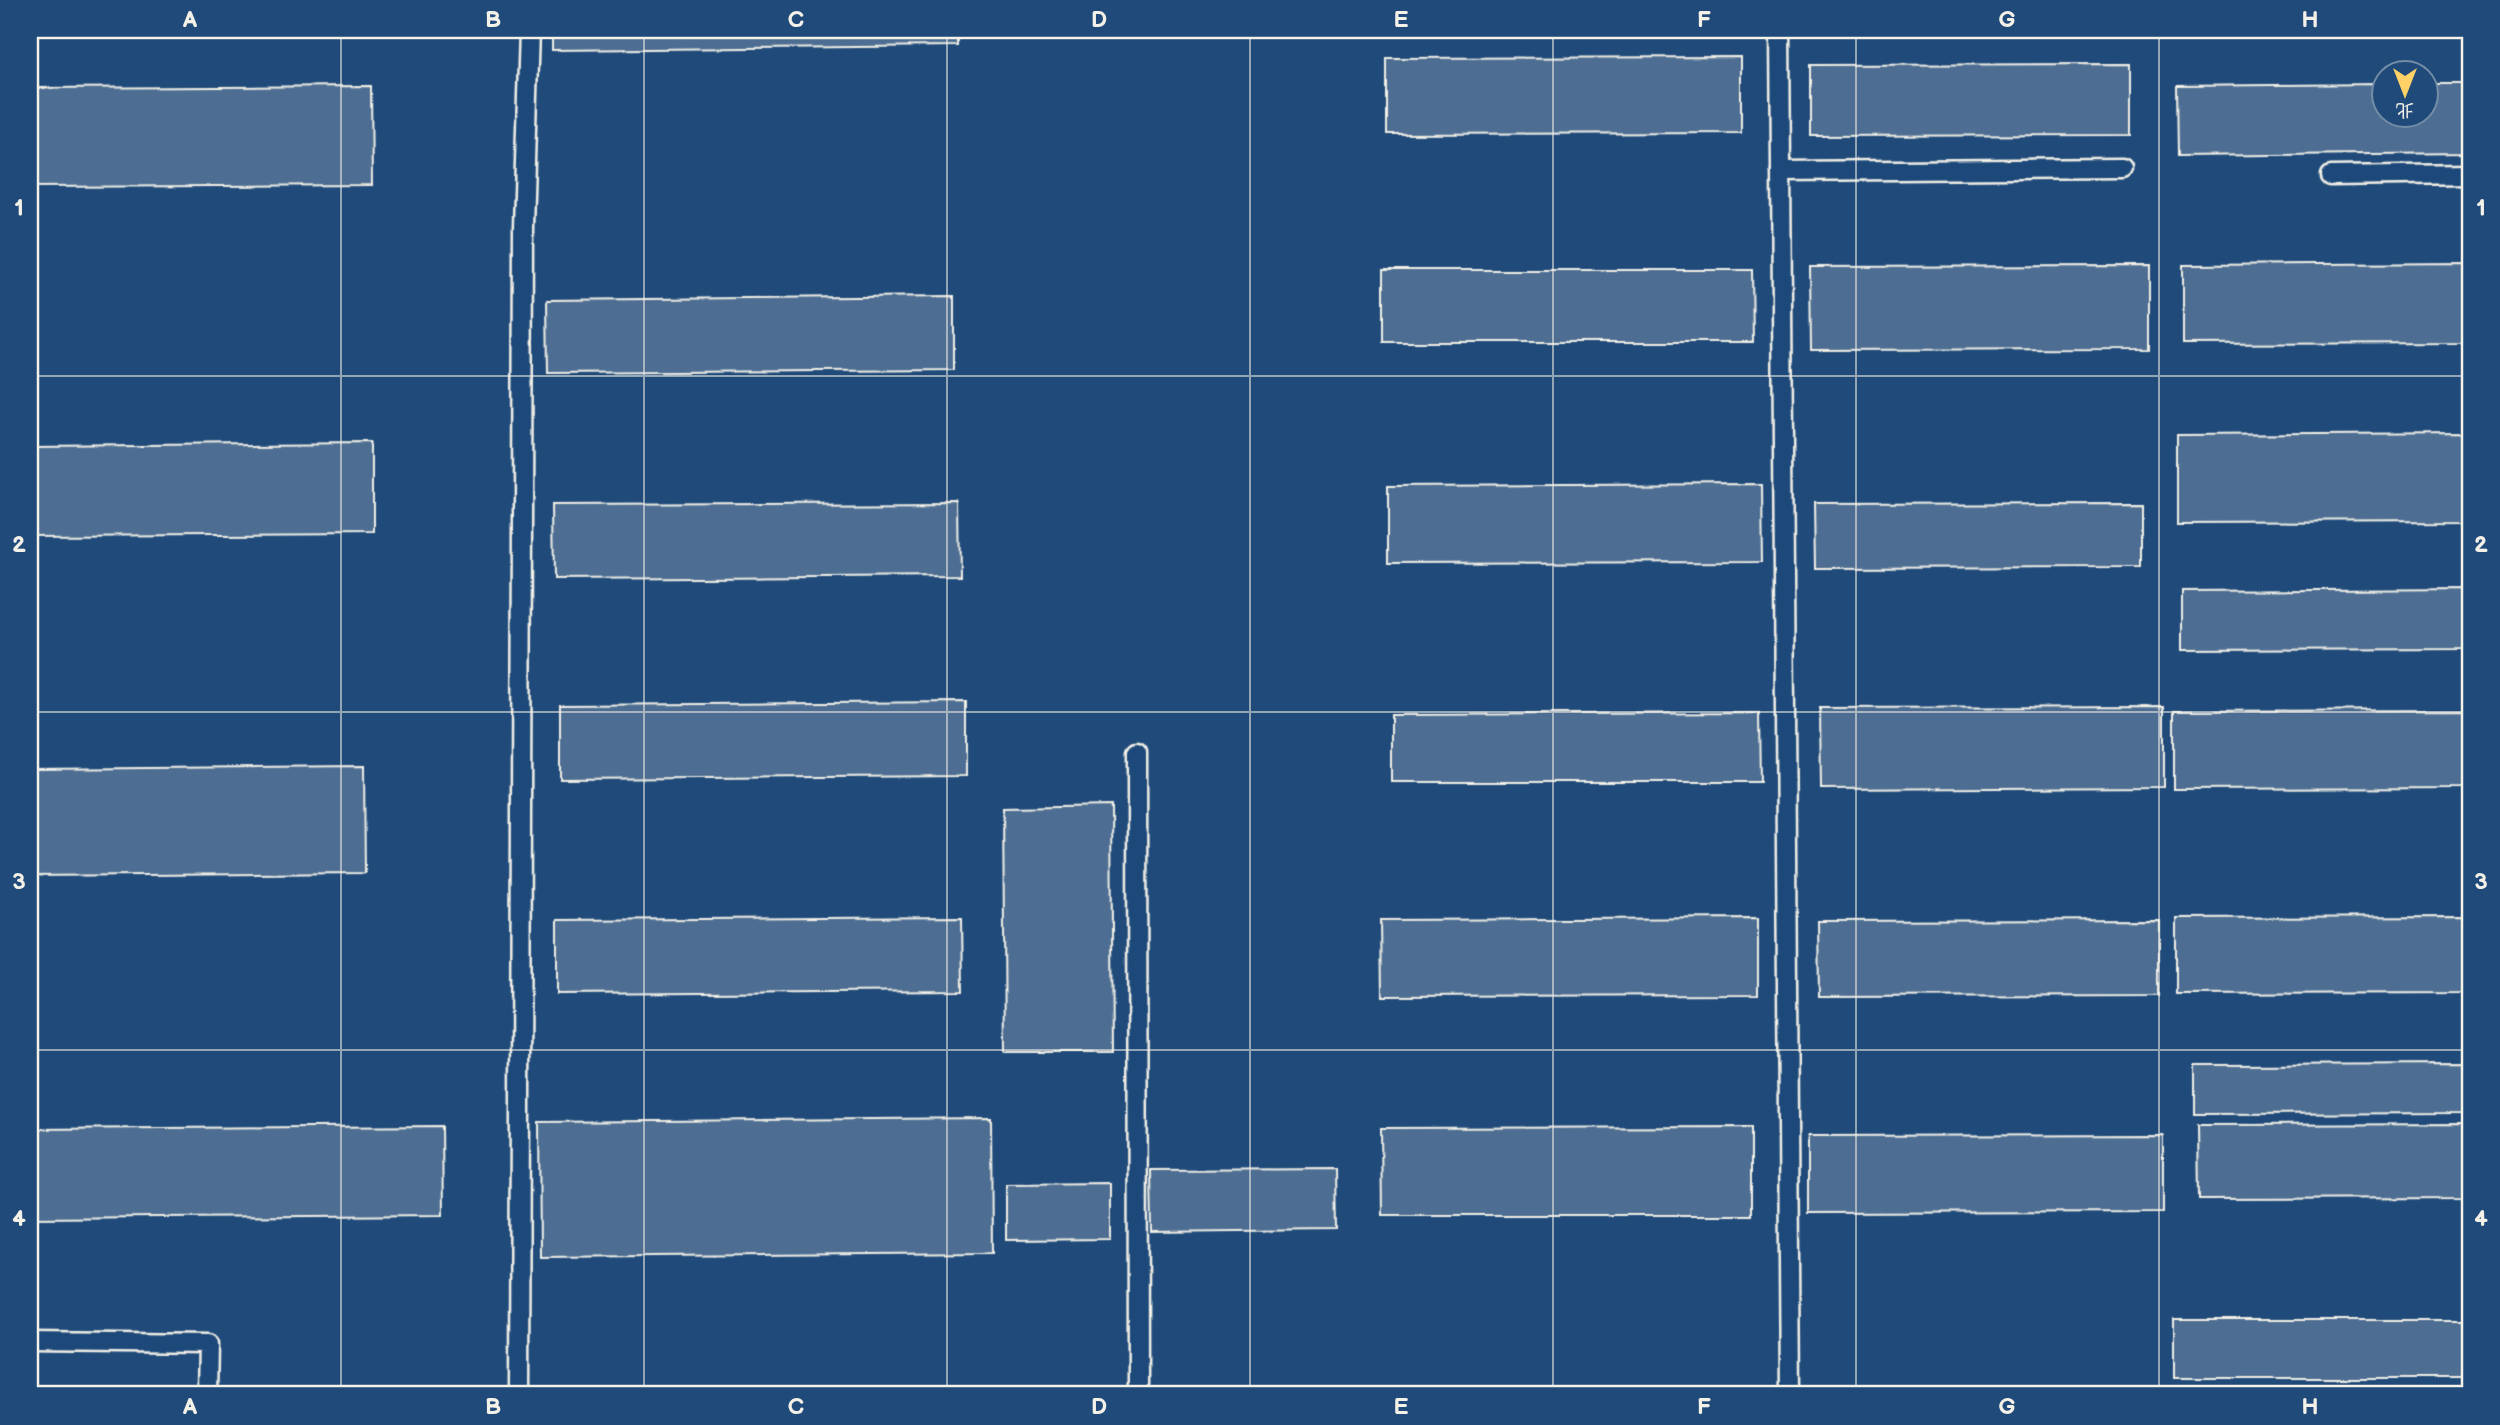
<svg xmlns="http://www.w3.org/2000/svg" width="2500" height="1425" font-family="'Balsamiq Sans','LXGW WenKai TC',sans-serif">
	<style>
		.building { fill: #4d6e92; stroke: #f4f1e8; stroke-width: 2 }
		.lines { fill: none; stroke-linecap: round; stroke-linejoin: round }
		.lane-casing { stroke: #f4f1e8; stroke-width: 23 }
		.lane { stroke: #1f4a7a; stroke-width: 18 }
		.grid { fill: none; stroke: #f4f1e8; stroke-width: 2; stroke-opacity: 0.55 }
		.neatline { fill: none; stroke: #f4f1e8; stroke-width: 2.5 }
		.grid-label { font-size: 23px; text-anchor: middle; font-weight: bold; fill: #f4f1e8 }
	</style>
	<rect width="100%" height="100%" fill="#1f4a7a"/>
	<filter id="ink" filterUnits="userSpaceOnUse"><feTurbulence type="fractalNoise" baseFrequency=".0143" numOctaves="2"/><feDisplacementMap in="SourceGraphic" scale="14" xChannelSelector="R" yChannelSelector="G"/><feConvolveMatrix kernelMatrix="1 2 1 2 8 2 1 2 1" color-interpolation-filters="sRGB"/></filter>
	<g filter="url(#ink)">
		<!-- building -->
		<g class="building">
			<polygon points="552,30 958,30 958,46 552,50"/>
			<polygon points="1741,57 1741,133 1387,134 1387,58"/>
			<polygon points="2131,64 2131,135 1811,136 1811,65"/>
			<polygon points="2426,83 2470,83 2470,153 2178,156 2177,86 2384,84 2384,116 2426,116"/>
			<polygon points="371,86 372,185 30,187 30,88"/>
			<polygon points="2470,263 2470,343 2183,344 2183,265"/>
			<polygon points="2149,266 2149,349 1811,350 1810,267"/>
			<polygon points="1384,270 1752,270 1753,342 1384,342"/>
			<polygon points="954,296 954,370 548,373 547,300"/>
			<polygon points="2470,433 2470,521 2177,522 2177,435"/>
			<polygon points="372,443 372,534 30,536 30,446"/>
			<polygon points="1761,484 1762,562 1388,563 1388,486"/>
			<polygon points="959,503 960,576 554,579 553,505"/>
			<polygon points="2141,503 2141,567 1815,568 1814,504"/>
			<polygon points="2470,589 2470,649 2182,650 2182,591"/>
			<polygon points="966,702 966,776 560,779 560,705"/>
			<polygon points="2164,707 2164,787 1821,789 1820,708"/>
			<polygon points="2470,710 2470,788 2174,789 2174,711"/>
			<polygon points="1759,713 1760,782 1391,782 1391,715"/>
			<polygon points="364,766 365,873 30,876 30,769"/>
			<polygon points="1111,806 1113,1052 1005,1052 1003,808"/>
			<polygon points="962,917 963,991 557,994 557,920"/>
			<polygon points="2470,917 2470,993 2176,994 2176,918"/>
			<polygon points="1758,918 1758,995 1382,996 1381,920"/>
			<polygon points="2159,920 2159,996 1819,997 1818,921"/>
			<polygon points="2470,1064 2470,1113 2195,1114 2195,1065"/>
			<polygon points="991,1118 992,1253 540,1257 539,1122"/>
			<polygon points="2470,1124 2470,1198 2199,1199 2198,1125"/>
			<polygon points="442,1126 443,1215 30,1218 30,1129"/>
			<polygon points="1751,1127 1751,1215 1382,1215 1381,1128"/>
			<polygon points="2163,1135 2163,1212 1808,1213 1808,1136"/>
			<polygon points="1335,1169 1336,1230 1152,1232 1151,1170"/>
			<polygon points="1110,1183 1110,1239 1006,1240 1006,1184"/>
			<rect x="2174" y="1320" width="296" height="58"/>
		</g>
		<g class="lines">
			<!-- lane casing -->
			<g class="lane-casing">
				<g id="lane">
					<polyline points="1780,30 1790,1395"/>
					<polyline points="1781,171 2122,168"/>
					<polyline points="2331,176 2470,174"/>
					<polyline points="1137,752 1138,1395"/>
					<polyline points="30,1342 208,1344 207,1395"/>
					<polyline points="519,1395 523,227 529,30"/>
				</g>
			</g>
			<!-- lane -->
			<use href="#lane" class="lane"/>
		</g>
	</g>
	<!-- grid -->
	<path class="grid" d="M341,30V1395M644,30V1395M947,30V1395M1250,30V1395M1553,30V1395M1856,30V1395M2159,30V1395M30,376H2470M30,712H2470M30,1050H2470"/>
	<!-- margin -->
	<rect width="2500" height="1425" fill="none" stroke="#1f4a7a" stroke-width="77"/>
	<!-- north arrow -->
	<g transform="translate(2405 94) rotate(180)"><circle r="33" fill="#1f4a7a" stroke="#748da6" stroke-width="2"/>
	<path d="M0-5L12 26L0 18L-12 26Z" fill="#ffd166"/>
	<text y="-10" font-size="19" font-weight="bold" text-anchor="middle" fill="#f4f1e8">北</text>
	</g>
	<rect x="38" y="38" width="2424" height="1348" class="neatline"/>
	<g class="grid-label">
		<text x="190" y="27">A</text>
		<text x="493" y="27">B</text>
		<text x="796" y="27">C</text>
		<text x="1099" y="27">D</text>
		<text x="1401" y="27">E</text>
		<text x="1704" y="27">F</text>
		<text x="2007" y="27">G</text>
		<text x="2310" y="27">H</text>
		<text x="19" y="215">1</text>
		<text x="2481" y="215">1</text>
		<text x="19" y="552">2</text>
		<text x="2481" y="552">2</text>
		<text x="19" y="889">3</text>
		<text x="2481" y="889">3</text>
		<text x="19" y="1226">4</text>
		<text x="2481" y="1226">4</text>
		<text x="190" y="1414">A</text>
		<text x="493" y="1414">B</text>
		<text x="796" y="1414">C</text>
		<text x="1099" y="1414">D</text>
		<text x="1401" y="1414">E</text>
		<text x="1704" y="1414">F</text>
		<text x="2007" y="1414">G</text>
		<text x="2310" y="1414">H</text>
	</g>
</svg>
